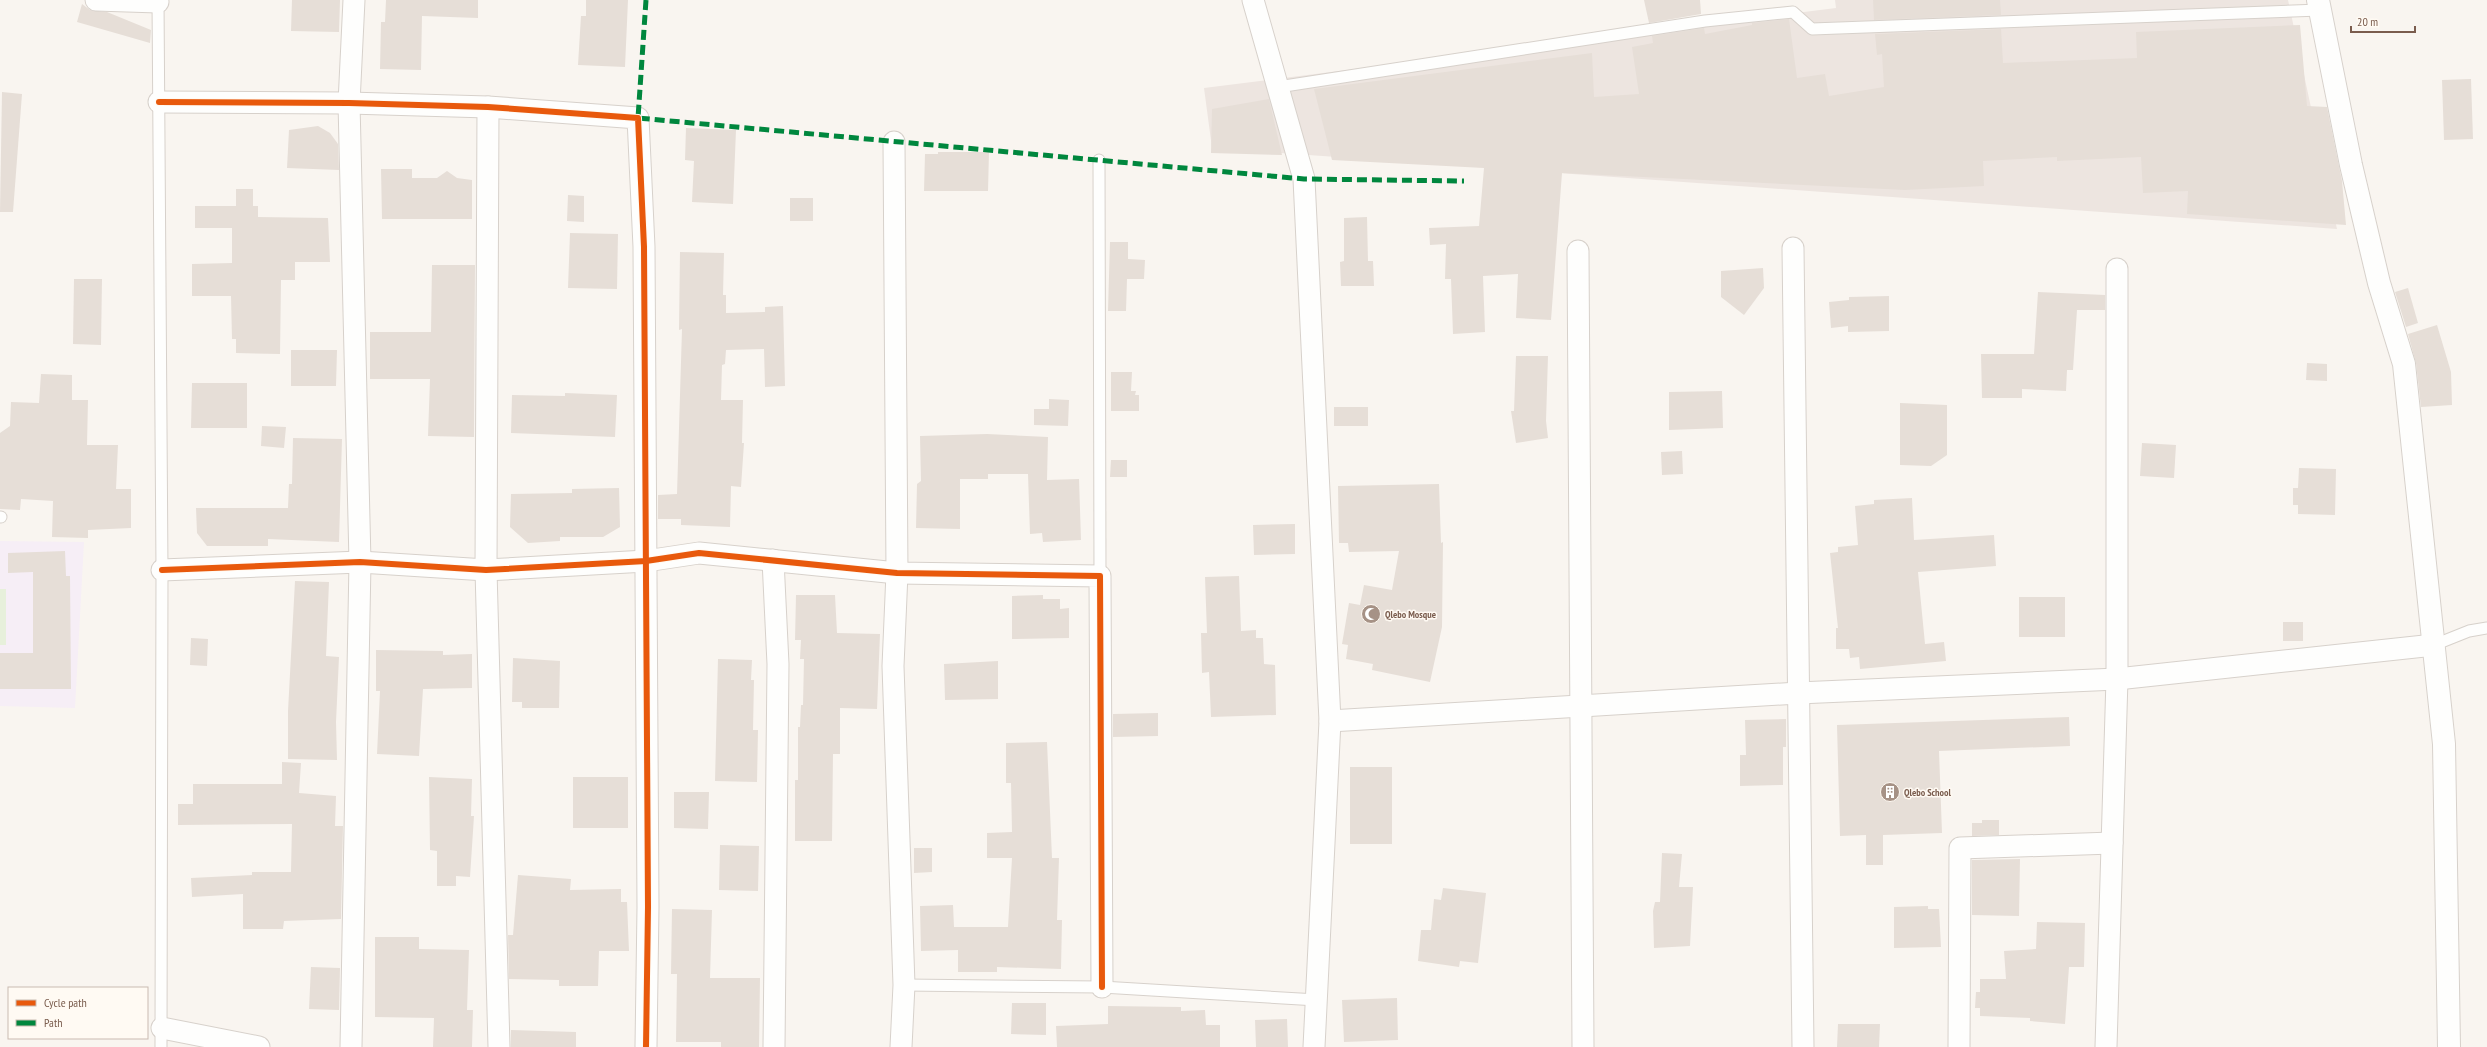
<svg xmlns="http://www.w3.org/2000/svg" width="2487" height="1047" font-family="'PT Sans Narrow',sans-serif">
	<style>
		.industrial { fill: #ede5e0 }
		.education { fill: #f6eef6 }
		.green { fill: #e7f0db }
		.building { fill: #e6ded7 }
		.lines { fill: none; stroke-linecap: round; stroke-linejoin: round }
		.service-casing { stroke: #d7d1cb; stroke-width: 13 }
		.minor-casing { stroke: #d7d1cb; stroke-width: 23 }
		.tertiary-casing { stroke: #d7d1cb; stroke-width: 24 }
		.service { stroke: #fefefd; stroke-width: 11 }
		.minor { stroke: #fefefd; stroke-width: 21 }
		.tertiary { stroke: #fefefd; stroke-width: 22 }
		.quiet { stroke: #00873e; stroke-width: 5; stroke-dasharray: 10 5; stroke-linecap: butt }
		.cycleway-casing { stroke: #fffaf3; stroke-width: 8 }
		.cycleway { stroke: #e8590c; stroke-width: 6 }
		.labels { text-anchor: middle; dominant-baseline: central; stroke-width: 3; stroke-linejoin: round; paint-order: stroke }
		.poi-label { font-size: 10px; font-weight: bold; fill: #7a5c4d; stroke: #fffaf3; text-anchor: start }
	</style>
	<rect width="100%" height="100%" fill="#f9f5f0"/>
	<!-- industrial -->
	<polygon class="industrial" points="1835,0 2288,0 2337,229 1212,148 1204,88 1836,8"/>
	<!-- education -->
	<polygon class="education" points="0,541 84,542 75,708 0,706"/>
	<!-- green -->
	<rect class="green" x="0" y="589" width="6" height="56"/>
	<!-- building -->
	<g class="building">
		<polygon points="292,0 340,0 339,32 291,31"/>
		<polygon points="386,0 478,0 478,18 422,16 421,70 380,69 381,22 385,22"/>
		<polygon points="586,0 628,0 625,67 578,65 581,16 586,16"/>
		<polygon points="1644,0 1700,0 1701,14 1649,23"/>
		<polygon points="1873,0 2000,0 2001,15 1874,20"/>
		<polygon points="82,4 90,10 107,12 151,30 150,43 77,22"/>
		<polygon points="1789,19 1797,78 1825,74 1829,96 1884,87 1882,54 1877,55 1875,34 2001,29 2003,63 2137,58 2136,32 2300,25 2307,106 2327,107 2342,181 2346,225 2187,214 2188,191 2143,193 2141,157 2057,161 2057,157 1983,161 1984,186 1905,190 1562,173 1551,320 1516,318 1518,274 1483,276 1485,332 1453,334 1451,279 1445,279 1446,244 1430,245 1429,228 1479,226 1484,168 1332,160 1314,89 1592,53 1594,97 1639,94 1632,47 1653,43 1652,36 1704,28 1705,34 1752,25 1752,23"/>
		<polygon points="2471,79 2473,139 2444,140 2442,80"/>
		<polygon points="2,92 22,94 13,212 0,212"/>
		<polygon points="1269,99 1282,155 1211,153 1212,109"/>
		<polygon points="318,126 330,133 338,144 339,170 287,168 289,130"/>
		<polygon points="686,128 736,130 733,204 692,202 694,161 685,160"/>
		<polygon points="938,152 989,152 988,191 924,191 925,154 938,154"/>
		<polygon points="381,169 412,169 412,178 437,178 447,171 457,178 472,180 472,219 382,219"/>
		<polygon points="236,189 253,189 253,206 258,206 258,217 328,218 330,262 295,262 295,280 281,280 280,354 236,353 236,339 232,339 231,296 192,296 192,264 232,263 232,228 195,228 195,206 236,206"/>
		<polygon points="568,195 584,196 584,222 567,221"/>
		<rect x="790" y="198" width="23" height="23"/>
		<polygon points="1367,217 1368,261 1373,261 1374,286 1341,286 1340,262 1344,261 1344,218"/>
		<polygon points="570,233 618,234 617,289 568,288"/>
		<polygon points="1110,242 1128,242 1128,259 1145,260 1144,279 1127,279 1126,311 1108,311"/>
		<polygon points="680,252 724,253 723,295 726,295 726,313 765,312 765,307 783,306 785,386 765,387 764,349 726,350 725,364 722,365 721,400 743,400 742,443 744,443 741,487 731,486 730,527 681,525 681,519 658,519 658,495 677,494 682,329 679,330"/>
		<polygon points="432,265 475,265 474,437 428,436 430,379 370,379 370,332 431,332"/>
		<polygon points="1763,268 1764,288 1744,315 1721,297 1721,271"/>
		<polygon points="74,279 102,279 101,345 73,344"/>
		<polygon points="2408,288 2418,323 2406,327 2395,292"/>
		<polygon points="2038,292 2105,295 2105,310 2077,310 2073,370 2067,370 2066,391 2022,389 2022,398 1982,398 1981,354 2034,354"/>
		<polygon points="1889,296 1889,331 1848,332 1848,326 1831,328 1829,302 1849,300 1849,297"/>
		<polygon points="2437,325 2451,372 2452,405 2421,407 2416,363 2408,334"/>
		<polygon points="291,350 337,350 336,386 291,386"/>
		<polygon points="1516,356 1548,356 1546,421 1548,438 1516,443 1511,411 1514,411"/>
		<polygon points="2307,363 2327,364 2327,381 2306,380"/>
		<polygon points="1111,372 1132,372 1131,391 1136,391 1135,395 1139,395 1139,411 1111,411"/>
		<polygon points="41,374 72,375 72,400 88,400 87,445 118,445 116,489 131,489 131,528 88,530 88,538 52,537 53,501 21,499 20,510 0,509 0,433 10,426 11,402 39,403"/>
		<polygon points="192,383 247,383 247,428 191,428"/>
		<polygon points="1722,391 1723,428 1669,430 1669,392"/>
		<polygon points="565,393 617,395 615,437 511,433 512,395 565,396"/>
		<polygon points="1049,399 1069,400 1068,426 1034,425 1034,409 1049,409"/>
		<polygon points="1900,403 1947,405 1947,455 1931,466 1900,465"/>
		<rect x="1334" y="407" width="34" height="19"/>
		<polygon points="262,426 286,427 284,448 261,446"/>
		<polygon points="987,434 1048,437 1047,480 1079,479 1081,540 1043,542 1042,533 1030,534 1028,474 988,474 988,479 960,479 960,529 916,528 917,484 921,481 920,436"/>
		<polygon points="293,438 342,439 339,542 268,539 268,546 207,546 197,533 196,508 288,508 289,484 292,484"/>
		<polygon points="2142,443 2176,445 2174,478 2140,476"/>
		<polygon points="1682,451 1683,474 1662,475 1661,452"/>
		<polygon points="1111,460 1127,460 1127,477 1110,477"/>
		<polygon points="2299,468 2336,469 2335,515 2298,514 2298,505 2293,505 2293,488 2298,488"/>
		<polygon points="1439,484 1441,543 1443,542 1442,627 1430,682 1372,670 1373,664 1346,659 1348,645 1342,644 1349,603 1360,605 1364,585 1392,590 1399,551 1349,552 1348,543 1339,543 1338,486"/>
		<polygon points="619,488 620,527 603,537 560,537 560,541 528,543 510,527 511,494 572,493 572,489"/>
		<polygon points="1912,498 1914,540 1994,535 1996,566 1918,572 1925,644 1944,642 1946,661 1860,669 1859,657 1850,658 1849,649 1836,649 1836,628 1838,628 1830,553 1838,552 1838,547 1858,545 1855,506 1874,504 1874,500"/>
		<polygon points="1295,524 1295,554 1254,555 1253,525"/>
		<polygon points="65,551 66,576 70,576 71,689 0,689 0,653 33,653 33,572 8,573 8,553"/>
		<polygon points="1239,576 1241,631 1256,630 1256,638 1263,638 1264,664 1275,665 1276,715 1211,717 1209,672 1202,673 1201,633 1207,633 1205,577"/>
		<polygon points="295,581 329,582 326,656 339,657 336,722 337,760 288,759 288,711"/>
		<polygon points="796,595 835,595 837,633 880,634 877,709 840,708 840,754 833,754 832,841 795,841 795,780 798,780 798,727 800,727 801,705 803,705 804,659 800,659 801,640 795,640"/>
		<polygon points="1043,595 1043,599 1060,599 1060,609 1069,608 1069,638 1012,639 1012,596"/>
		<rect x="2019" y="597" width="46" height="40"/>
		<rect x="2283" y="622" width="20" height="19"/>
		<polygon points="191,638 208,639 207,666 190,665"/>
		<polygon points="376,650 443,651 443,655 472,654 472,688 423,689 419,756 377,754 380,691 376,691"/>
		<polygon points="513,658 560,661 559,708 522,708 522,702 512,702"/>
		<polygon points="718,659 752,660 751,680 754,680 753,730 758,730 757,782 715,781"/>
		<polygon points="998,661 998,699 945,700 944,664"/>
		<polygon points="1158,713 1158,736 1113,737 1113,714"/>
		<polygon points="2069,717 2070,746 1939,751 1942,833 1883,835 1883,865 1866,865 1866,835 1840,836 1837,725"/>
		<polygon points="1786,719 1786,747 1783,747 1783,785 1740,786 1740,755 1746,755 1745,720"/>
		<polygon points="1047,742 1052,858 1059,858 1057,920 1062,920 1061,969 997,967 997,972 958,972 958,950 921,951 920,906 953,905 954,927 1008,927 1012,858 987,858 987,833 1012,832 1011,783 1006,783 1006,743"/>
		<polygon points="282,762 301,763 299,793 336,796 335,826 343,826 341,919 284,921 283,929 243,929 243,894 192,897 191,878 252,875 252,872 291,872 292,824 178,825 178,804 193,804 193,784 282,784"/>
		<rect x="1350" y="767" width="42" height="77"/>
		<polygon points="429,777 472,779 471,816 474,816 470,877 456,876 456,886 437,886 437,851 430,850"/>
		<rect x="573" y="777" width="55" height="51"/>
		<polygon points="674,792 709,792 708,829 674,828"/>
		<polygon points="1982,820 1999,820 1999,835 1972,836 1972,823 1982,823"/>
		<polygon points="720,845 759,846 758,891 719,890"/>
		<polygon points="914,848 932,848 932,872 914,873"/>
		<polygon points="1662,853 1682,854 1679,887 1693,887 1690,946 1654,948 1653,911 1655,902 1660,902"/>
		<polygon points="2020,859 2019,916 1972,915 1972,860"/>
		<polygon points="518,875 571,879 570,890 621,889 621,902 627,902 629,951 599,951 598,986 559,986 559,980 509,979 508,935 513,935"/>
		<polygon points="1443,888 1486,893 1478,963 1460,961 1459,967 1418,961 1421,930 1431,930 1434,899 1441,900"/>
		<polygon points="1928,906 1928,909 1939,909 1941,947 1894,948 1894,907"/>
		<polygon points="672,909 712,910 710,978 760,978 759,1047 721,1047 721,1042 676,1042 677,974 671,974"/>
		<polygon points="2037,922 2085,923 2084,967 2069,967 2065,1024 2030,1021 2030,1018 1980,1016 1980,1008 1975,1008 1976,992 1980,992 1980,979 2006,979 2004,951 2036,949"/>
		<polygon points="375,937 419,937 419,949 469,950 467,1010 473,1010 472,1047 433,1047 434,1018 375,1017"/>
		<polygon points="311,967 340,968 339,1010 309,1009"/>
		<polygon points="1397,998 1398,1040 1344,1042 1342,1000"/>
		<polygon points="1012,1003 1046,1003 1046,1035 1011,1034"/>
		<polygon points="1108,1006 1181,1007 1181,1011 1205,1010 1206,1025 1220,1025 1220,1047 1057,1047 1056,1026 1108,1024"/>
		<polygon points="1287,1019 1288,1047 1256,1047 1255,1020"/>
		<polygon points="1838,1024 1880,1024 1879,1047 1837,1047"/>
		<polygon points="511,1030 576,1032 576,1047 511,1047"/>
	</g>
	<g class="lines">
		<!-- service casing -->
		<g class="service-casing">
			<g id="service">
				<polyline points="158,0 162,570 161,1047"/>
				<polyline points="1278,87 1705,21 1793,12 1812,29 2320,10"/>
				<polyline points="1099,160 1100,576"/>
				<polyline points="0,517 1,517"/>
				<polyline points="2434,645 2469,631 2487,628"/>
				<polyline points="904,985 1102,987 1317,1000"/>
			</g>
		</g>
		<!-- minor casing -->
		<g class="minor-casing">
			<g id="minor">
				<polyline points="96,0 158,2"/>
				<polyline points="1253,0 1304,179 1330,721 1314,1047"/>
				<polyline points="159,102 349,103 488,107 638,118 644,247 648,907 646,1047"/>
				<polyline points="488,107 486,570 499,1047"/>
				<polyline points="894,142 897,573 893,666 904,985 901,1047"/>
				<polyline points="1793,248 1803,1047"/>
				<polyline points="1578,251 1583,1047"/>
				<polyline points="773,560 778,664 774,1047"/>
				<polyline points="162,570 360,562 486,570 646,561 699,553 897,573 1100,576 1102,987"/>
				<polyline points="1330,721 1798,693 2117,679 2434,645"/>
				<polyline points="162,1028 259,1047"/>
				<polyline points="351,1047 360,562 349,103 354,0"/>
				<polyline points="1959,1047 1960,848 2112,843"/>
				<polyline points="2106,1047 2117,679 2117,269"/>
			</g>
		</g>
		<!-- tertiary casing -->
		<g class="tertiary-casing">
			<polyline id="tertiary" points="2318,0 2351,165 2379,283 2404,364 2444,744 2449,1047"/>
		</g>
		<!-- service -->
		<use href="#service" class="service"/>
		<!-- minor -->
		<use href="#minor" class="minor"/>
		<!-- tertiary -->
		<use href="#tertiary" class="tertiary"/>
		<!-- quiet -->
		<polyline class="quiet" points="646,0 638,118 1304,179 1464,181"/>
		<!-- cycleway casing -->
		<g class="cycleway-casing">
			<g id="cycleway">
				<polyline points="159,102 349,103 488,107 638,118 644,247 648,907 646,1047"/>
				<polyline points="162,570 360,562 486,570 646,561 699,553 897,573 1100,576 1102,987"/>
			</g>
		</g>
		<!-- cycleway -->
		<use href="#cycleway" class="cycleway"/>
	</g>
	<!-- icons -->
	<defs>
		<g id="mosque-disc" transform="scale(1)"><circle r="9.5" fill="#a69286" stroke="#fffaf3"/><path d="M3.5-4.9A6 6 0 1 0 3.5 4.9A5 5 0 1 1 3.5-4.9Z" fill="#fff"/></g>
		<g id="building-disc" transform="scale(1)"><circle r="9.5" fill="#a69286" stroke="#fffaf3"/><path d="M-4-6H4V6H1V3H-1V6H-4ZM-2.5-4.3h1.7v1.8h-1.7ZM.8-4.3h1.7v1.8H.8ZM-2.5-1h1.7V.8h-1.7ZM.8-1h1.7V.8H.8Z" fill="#fff"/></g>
	</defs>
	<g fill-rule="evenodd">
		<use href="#mosque-disc" x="1371" y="614"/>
		<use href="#building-disc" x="1890" y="792"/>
	</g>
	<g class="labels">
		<!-- poi labels -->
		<g class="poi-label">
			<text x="1385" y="614">Qlebo Mosque</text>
			<text x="1904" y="792">Qlebo School</text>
		</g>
	</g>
	<!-- legend -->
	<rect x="8" y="987" width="140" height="52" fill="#fffaf3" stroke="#cabbb1"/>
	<rect x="16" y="1000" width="20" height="6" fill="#e8590c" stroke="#cabbb1"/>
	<text x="44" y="1007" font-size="12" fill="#7a5c4d">Cycle path</text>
	<rect x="16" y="1020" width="20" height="6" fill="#00873e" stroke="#cabbb1"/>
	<text x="44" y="1027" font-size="12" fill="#7a5c4d">Path</text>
	<!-- scale -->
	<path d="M2351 26v6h64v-6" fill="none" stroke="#7a5c4d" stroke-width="2"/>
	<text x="2357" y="26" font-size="12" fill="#7a5c4d" stroke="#fffaf3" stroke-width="3" paint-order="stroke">20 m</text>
</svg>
